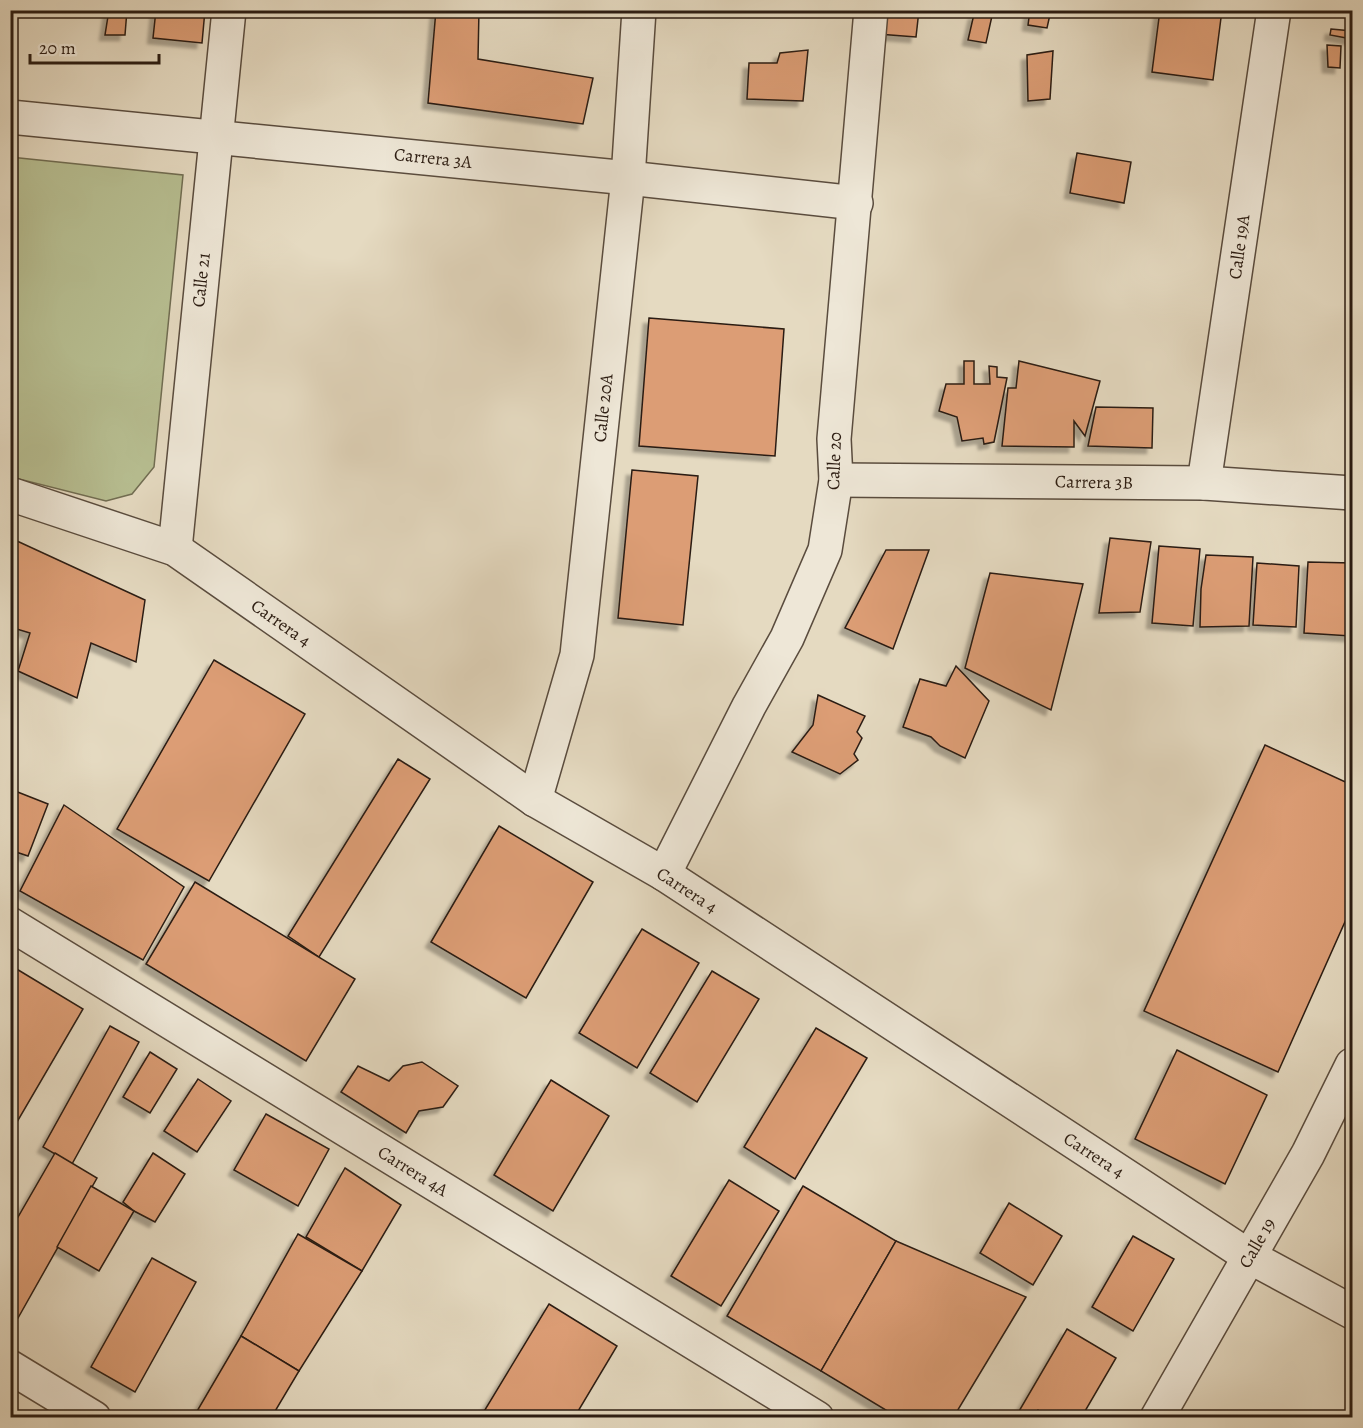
<svg xmlns="http://www.w3.org/2000/svg" width="1363" height="1428" font-family="Alegreya,serif">
	<style>
		.green { fill: #b7be91; stroke: #716d52; stroke-width: 1.5 }
		.building { fill: #dc9d75; stroke: #2b1c12; stroke-width: 1.5; filter: url(#shadow) }
		.lines { fill: none; stroke-linecap: round; stroke-linejoin: round }
		.minor-casing { stroke: #5a4c3e; stroke-width: 36 }
		.tertiary-casing { stroke: #5a4c3e; stroke-width: 36 }
		.minor { stroke: #eee7d7; stroke-width: 33 }
		.tertiary { stroke: #eee7d7; stroke-width: 33 }
		.labels { text-anchor: middle; dominant-baseline: central; stroke-width: 4.5; stroke-linejoin: round; paint-order: stroke }
		.street-label { font-size: 18px; fill: #2b1c12; stroke: #eee7d7 }
	</style>
	<defs>
		<filter id="shadow"><feDropShadow dx="-5.5" dy="5.5" stdDeviation="1.5" flood-color="#0004"/></filter>
	</defs>
	<rect width="100%" height="100%" fill="#e5dac1"/>
	<filter id="stains"><feTurbulence type="fractalNoise" baseFrequency=".00333" numOctaves="4"/><feColorMatrix values="0 0 0 0 .2 0 0 0 0 .09 0 0 0 0 .02 0 0 0 .5 -.17"/></filter>
	<radialGradient id="worn" r=".72"><stop offset=".6" stop-color="#630" stop-opacity="0"/><stop offset="1" stop-color="#630" stop-opacity=".3"/></radialGradient>
	<!-- green -->
	<polygon class="green" points="10,157 183,175 154,467 132,494 106,501 11,477"/>
	<!-- building -->
	<g class="building">
		<polygon points="109,10 127,10 125,35 105,35"/>
		<polygon points="156,10 205,10 202,43 153,38"/>
		<polygon points="436,10 479,10 478,59 593,78 583,124 428,103"/>
		<polygon points="881,10 919,10 916,37 878,34"/>
		<polygon points="1030,10 1051,10 1047,28 1028,25"/>
		<polygon points="1160,10 1222,10 1213,80 1152,72"/>
		<polygon points="974,14 992,16 986,43 968,40"/>
		<polygon points="1331,29 1352,31 1352,39 1330,35"/>
		<polygon points="1327,45 1341,46 1340,68 1328,67"/>
		<polygon points="808,50 803,101 747,99 749,63 777,63 780,53"/>
		<polygon points="1053,51 1050,99 1028,101 1027,55"/>
		<polygon points="1077,153 1131,162 1124,203 1070,193"/>
		<polygon points="649,318 784,329 775,456 639,446"/>
		<polygon points="964,361 974,361 974,384 990,384 989,366 997,367 997,377 1007,378 994,442 984,444 983,438 962,441 957,417 939,411 946,384 964,384"/>
		<polygon points="1019,361 1100,381 1085,436 1074,421 1074,447 1002,446 1008,388 1016,388"/>
		<polygon points="1096,407 1153,408 1152,448 1088,446"/>
		<polygon points="632,470 698,476 683,625 618,618"/>
		<polygon points="1110,538 1151,542 1140,612 1099,613"/>
		<polygon points="10,539 17,541 10,573"/>
		<polygon points="17,541 145,600 136,662 91,643 77,698 18,671 30,633 10,627 10,573"/>
		<polygon points="1159,546 1200,549 1193,626 1152,623"/>
		<polygon points="886,550 929,550 893,649 845,628"/>
		<polygon points="1206,555 1253,557 1249,626 1200,627 1201,589"/>
		<polygon points="1308,562 1352,563 1351,636 1304,633"/>
		<polygon points="1257,563 1299,566 1296,627 1253,625"/>
		<polygon points="990,573 1083,584 1051,710 965,668"/>
		<polygon points="214,660 305,714 209,881 117,829"/>
		<polygon points="956,666 989,701 965,758 940,746 931,737 903,727 920,679 946,686"/>
		<polygon points="818,695 865,716 857,732 862,738 854,754 858,760 840,774 792,752 813,725"/>
		<polygon points="1265,745 1352,785 1352,906 1278,1072 1144,1011"/>
		<polygon points="398,759 430,779 319,957 288,936"/>
		<polygon points="10,789 48,804 28,856 13,851 10,857"/>
		<polygon points="64,805 184,887 143,960 20,891"/>
		<polygon points="499,826 593,882 526,998 431,942"/>
		<polygon points="195,882 355,979 306,1061 146,964"/>
		<polygon points="642,929 699,963 637,1068 579,1033"/>
		<polygon points="10,965 83,1009 10,1134"/>
		<polygon points="712,971 759,999 697,1102 650,1073"/>
		<polygon points="110,1026 139,1042 72,1164 43,1147"/>
		<polygon points="816,1028 867,1058 795,1179 744,1147"/>
		<polygon points="1177,1050 1267,1095 1225,1184 1135,1139"/>
		<polygon points="150,1052 177,1069 150,1113 123,1097"/>
		<polygon points="422,1062 458,1086 443,1107 419,1111 406,1133 341,1092 358,1066 389,1081 403,1066"/>
		<polygon points="198,1079 231,1101 197,1152 164,1131"/>
		<polygon points="551,1080 609,1116 553,1211 494,1175"/>
		<polygon points="266,1114 329,1149 298,1206 234,1170"/>
		<polygon points="55,1153 97,1178 18,1318 10,1313 10,1231"/>
		<polygon points="153,1153 185,1174 155,1222 134,1211 123,1202"/>
		<polygon points="345,1168 401,1205 362,1271 306,1237"/>
		<polygon points="729,1180 779,1211 721,1306 671,1276"/>
		<polygon points="91,1186 134,1211 99,1271 57,1247"/>
		<polygon points="803,1186 896,1241 821,1371 727,1316"/>
		<polygon points="1009,1203 1062,1236 1033,1285 980,1253"/>
		<polygon points="298,1234 362,1271 299,1371 241,1336"/>
		<polygon points="1133,1236 1174,1259 1133,1331 1092,1307"/>
		<polygon points="896,1241 1026,1297 953,1418 899,1418 821,1371"/>
		<polygon points="152,1258 196,1282 135,1392 91,1367"/>
		<polygon points="549,1304 617,1346 574,1418 480,1418"/>
		<polygon points="1067,1329 1116,1358 1081,1418 1050,1418 1038,1410 1033,1418 1015,1418"/>
		<polygon points="241,1336 299,1371 271,1418 193,1418"/>
	</g>
	<g class="lines">
		<!-- minor casing -->
		<g class="minor-casing">
			<g id="minor">
				<polyline points="10,117 628,178 856,203"/>
				<polyline points="836,480 1204,483 1352,493"/>
				<polyline points="1204,483 1274,10"/>
				<polyline points="175,549 229,10"/>
				<polyline points="535,800 577,655 628,178 639,10"/>
				<polyline points="664,874 749,706 787,638 825,550 836,480 834,439 871,10"/>
				<polyline points="10,924 817,1418"/>
				<polyline points="10,1367 94,1418"/>
				<polyline points="1157,1418 1308,1154 1352,1065"/>
			</g>
		</g>
		<!-- tertiary casing -->
		<g class="tertiary-casing">
			<polyline id="tertiary" points="10,494 175,549 535,800 664,874 1250,1257 1352,1312"/>
		</g>
		<!-- minor -->
		<use href="#minor" class="minor"/>
		<!-- tertiary -->
		<use href="#tertiary" class="tertiary"/>
	</g>
	<g class="labels">
		<!-- street labels -->
		<g class="street-label">
			<text transform="translate(433 158) rotate(6)">Carrera 3A</text>
			<text transform="translate(1239 247) rotate(-82)">Calle 19A</text>
			<text transform="translate(201 280) rotate(-84)">Calle 21</text>
			<text transform="translate(603 408) rotate(-84)">Calle 20A</text>
			<text transform="translate(834 461) rotate(-88)">Calle 20</text>
			<text transform="translate(1094 482) rotate(1)">Carrera 3B</text>
			<text transform="translate(281 623) rotate(35)">Carrera 4</text>
			<text transform="translate(687 890) rotate(33)">Carrera 4</text>
			<text transform="translate(1094 1155) rotate(33)">Carrera 4</text>
			<text transform="translate(413 1171) rotate(32)">Carrera 4A</text>
			<text transform="translate(1257 1243) rotate(-60)">Calle 19</text>
		</g>
	</g>
	<!-- margin -->
	<rect width="1363" height="1428" fill="none" stroke="#e5dac1" stroke-width="36"/>
	<rect x="12" y="12" width="1339" height="1404" fill="none" stroke="#2b1c12" stroke-width="3"/>
	<rect x="18" y="18" width="1327" height="1392" fill="none" stroke="#2b1c12" stroke-width="1.5"/>
	<!-- scale -->
	<path d="M30 54v9h129v-9" fill="none" stroke="#2b1c12" stroke-width="3"/>
	<text x="39" y="54" font-size="18" fill="#2b1c12" stroke="#eee7d7" stroke-width="4.5" paint-order="stroke">20 m</text>
	<rect width="100%" height="100%" filter="url(#stains)"/>
	<rect width="100%" height="100%" fill="url(#worn)"/>
</svg>
